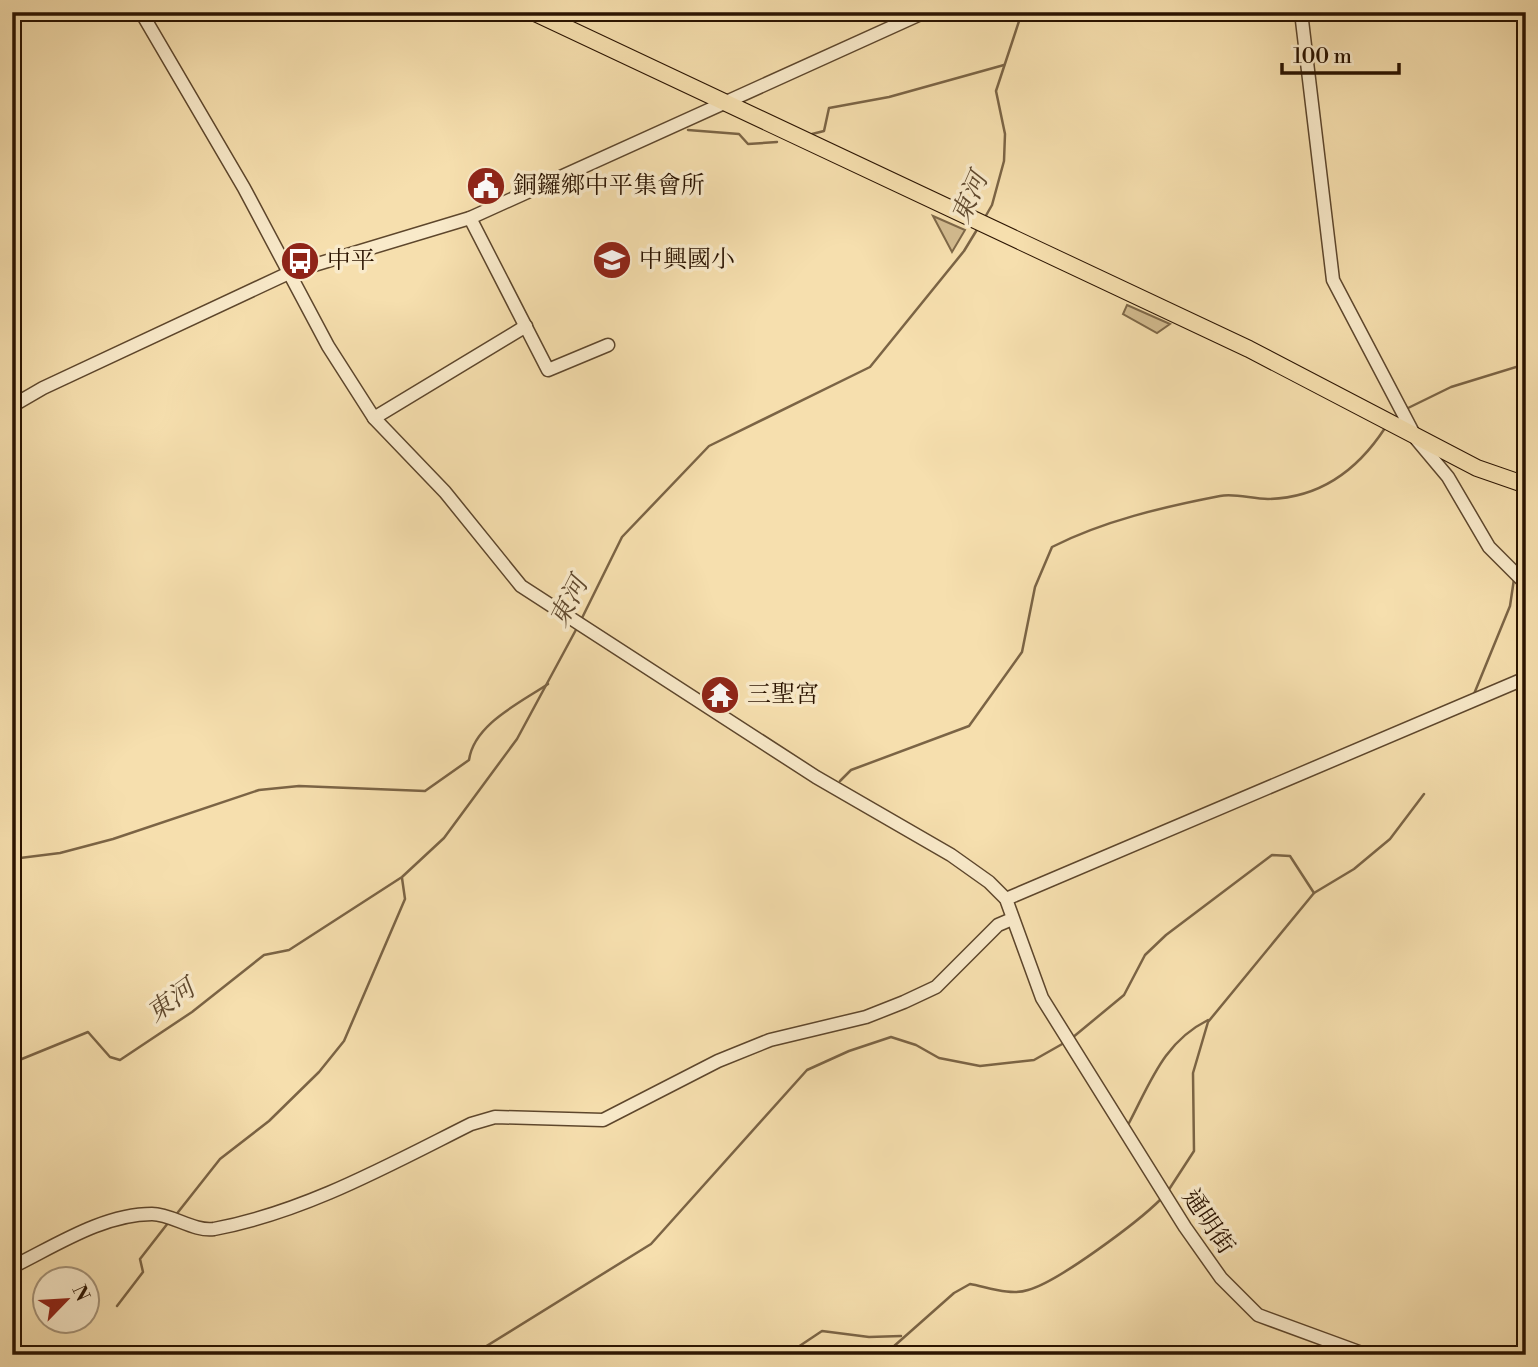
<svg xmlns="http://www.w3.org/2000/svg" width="1538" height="1367" font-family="'Libre Bodoni','Noto Serif TC',serif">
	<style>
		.green { fill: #d3bc90; stroke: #7e6848; stroke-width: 2 }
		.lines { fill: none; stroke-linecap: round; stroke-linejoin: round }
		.stream { stroke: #7b6445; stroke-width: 2.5 }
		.minor-casing { stroke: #5d462c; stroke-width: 15 }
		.major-casing { stroke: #2a1300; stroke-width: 18 }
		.minor { stroke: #f9eaca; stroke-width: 12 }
		.major { stroke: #f6dfae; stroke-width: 16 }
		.labels { text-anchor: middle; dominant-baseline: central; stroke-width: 7; stroke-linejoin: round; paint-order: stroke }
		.poi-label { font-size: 24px; fill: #2a1300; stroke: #f9eaca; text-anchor: start }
		.street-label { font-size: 24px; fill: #2a1300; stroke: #f9eaca }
		.water-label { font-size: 26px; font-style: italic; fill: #60492e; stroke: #f9eaca }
	</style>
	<rect width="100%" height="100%" fill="#f6dfae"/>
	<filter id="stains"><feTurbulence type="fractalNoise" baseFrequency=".00286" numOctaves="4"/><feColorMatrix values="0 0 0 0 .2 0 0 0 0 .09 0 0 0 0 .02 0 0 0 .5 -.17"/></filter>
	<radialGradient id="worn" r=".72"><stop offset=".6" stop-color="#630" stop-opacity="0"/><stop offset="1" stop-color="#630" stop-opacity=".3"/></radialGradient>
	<!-- green -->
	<g class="green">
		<polygon points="933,216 965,230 952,252"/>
		<polygon points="1127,305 1170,324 1157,333 1123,314"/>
	</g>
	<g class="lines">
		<!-- stream -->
		<g class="stream">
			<polyline points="688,130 739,134 748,144 777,142"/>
			<polyline points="812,134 824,131 829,108 889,97 1004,65"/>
			<polyline points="984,219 992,205 1004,161 1005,134 996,91 1022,12"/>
			<polyline points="1404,410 1451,387 1526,364"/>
			<polyline points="581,620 622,537 709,446 870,367 964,251 978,228"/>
			<polyline points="1474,694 1510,606 1514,579"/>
			<path d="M840,781L851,770L969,726L1022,652L1035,587L1052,547C1103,521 1163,507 1220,496C1235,493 1252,499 1268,499C1320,498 1357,471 1385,428"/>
			<path d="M12,859L60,853L113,839L259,790L299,786L425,791L469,760C474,724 520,703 548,684"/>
			<polyline points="1072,1038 1124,995 1145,955 1166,935 1272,855 1290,856 1314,893"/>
			<polyline points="12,1063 88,1032 110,1057 120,1060 192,1012 264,955 289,950 402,877 444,838 517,739 578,626"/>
			<path d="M1129,1123C1151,1081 1164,1042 1208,1020"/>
			<polyline points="1168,1191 1194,1151 1193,1073 1208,1022 1314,893 1354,869 1390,839 1424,794"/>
			<polyline points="175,1216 220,1159 269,1121 319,1072 344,1041 405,899 402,878"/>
			<polyline points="117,1306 143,1272 140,1259 168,1223"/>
			<polyline points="472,1355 651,1244 807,1070 849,1051 891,1037 916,1045 939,1058 980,1066 1034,1060 1064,1043"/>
			<polyline points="786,1355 822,1331 869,1337 901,1336"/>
			<path d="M884,1355L954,1293L970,1284C987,1287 1011,1296 1028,1290C1058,1282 1138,1222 1161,1199"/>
		</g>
		<!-- minor casing -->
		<g class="minor-casing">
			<g id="minor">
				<polyline points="141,12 244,188 328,346 374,418 445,492 521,586 816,777 951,855 989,882 1006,899 1042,998 1185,1227 1221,1278 1258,1315 1367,1355"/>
				<polyline points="1301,12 1333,280 1417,440 1448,477 1489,547 1526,584"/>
				<polyline points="470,218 548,370 608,345"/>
				<polyline points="12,406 43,388 291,272 470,218 925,12"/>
				<polyline points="374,418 526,326"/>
				<polyline points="1006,899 1526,678"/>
				<path d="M12,1267C55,1246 103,1214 152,1214C172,1214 194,1232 214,1229C305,1212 389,1165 471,1124L495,1117L603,1120L718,1061L770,1040L866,1017L904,1002L936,987L998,925L1012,919"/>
			</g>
		</g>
		<!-- major casing -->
		<g class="major-casing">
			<polyline id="major" points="533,12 1249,349 1477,468 1526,485"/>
		</g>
		<!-- minor -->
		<use href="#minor" class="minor"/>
		<!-- major -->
		<use href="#major" class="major"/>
	</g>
	<!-- icons -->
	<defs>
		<g id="civic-disc" transform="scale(2.0125)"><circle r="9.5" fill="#8f2418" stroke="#f9eaca"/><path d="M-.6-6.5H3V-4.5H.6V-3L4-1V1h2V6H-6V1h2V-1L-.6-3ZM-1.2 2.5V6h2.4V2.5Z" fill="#fff"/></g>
		<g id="school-disc" transform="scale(2.0125)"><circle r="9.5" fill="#8f2418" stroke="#f9eaca"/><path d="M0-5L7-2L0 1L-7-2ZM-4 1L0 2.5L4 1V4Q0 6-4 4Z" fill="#fff"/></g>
		<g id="bus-disc" transform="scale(2.0125)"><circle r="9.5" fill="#8f2418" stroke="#f9eaca"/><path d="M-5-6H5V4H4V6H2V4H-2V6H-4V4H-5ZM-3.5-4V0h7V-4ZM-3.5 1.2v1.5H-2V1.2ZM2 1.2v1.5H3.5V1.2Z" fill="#fff"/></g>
		<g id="temple-disc" transform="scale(2.0125)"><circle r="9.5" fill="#8f2418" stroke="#f9eaca"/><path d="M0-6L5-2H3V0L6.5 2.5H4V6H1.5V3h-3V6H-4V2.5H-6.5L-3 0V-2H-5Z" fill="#fff"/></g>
	</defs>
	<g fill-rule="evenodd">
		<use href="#civic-disc" x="486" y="186"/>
		<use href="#school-disc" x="612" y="260"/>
		<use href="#bus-disc" x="300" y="261"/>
		<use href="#temple-disc" x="720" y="695"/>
	</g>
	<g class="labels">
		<!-- poi labels -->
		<g class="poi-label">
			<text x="513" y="186">銅鑼鄉中平集會所</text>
			<text x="639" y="260">中興國小</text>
			<text x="327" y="261">中平</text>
			<text x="747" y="695">三聖宮</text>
		</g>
		<!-- street labels -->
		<g class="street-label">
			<text transform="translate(1208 1222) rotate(56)">通明街</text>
		</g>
		<!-- water labels -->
		<g class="water-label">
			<text transform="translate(970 198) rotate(-66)">東河</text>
			<text transform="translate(569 602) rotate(-63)">東河</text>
			<text transform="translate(171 1001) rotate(-36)">東河</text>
		</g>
	</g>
	<!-- margin -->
	<rect width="1538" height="1367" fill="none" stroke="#f6dfae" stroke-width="42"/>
	<rect x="14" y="14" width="1510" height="1339" fill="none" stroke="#2a1300" stroke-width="3.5"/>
	<rect x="21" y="21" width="1496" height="1325" fill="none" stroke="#2a1300" stroke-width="2"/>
	<!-- north arrow -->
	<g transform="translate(66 1300) rotate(65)"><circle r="33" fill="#f9eaca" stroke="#a69479" stroke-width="2"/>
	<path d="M0-5L12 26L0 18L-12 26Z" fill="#8f2418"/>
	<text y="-10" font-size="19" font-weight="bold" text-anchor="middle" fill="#2a1300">N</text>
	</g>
	<!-- scale -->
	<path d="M1282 63v10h117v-10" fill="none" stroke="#2a1300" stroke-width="3.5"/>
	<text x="1293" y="63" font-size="21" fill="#2a1300" stroke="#f9eaca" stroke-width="5" paint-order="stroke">100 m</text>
	<rect width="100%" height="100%" filter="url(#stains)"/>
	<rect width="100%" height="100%" fill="url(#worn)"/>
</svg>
